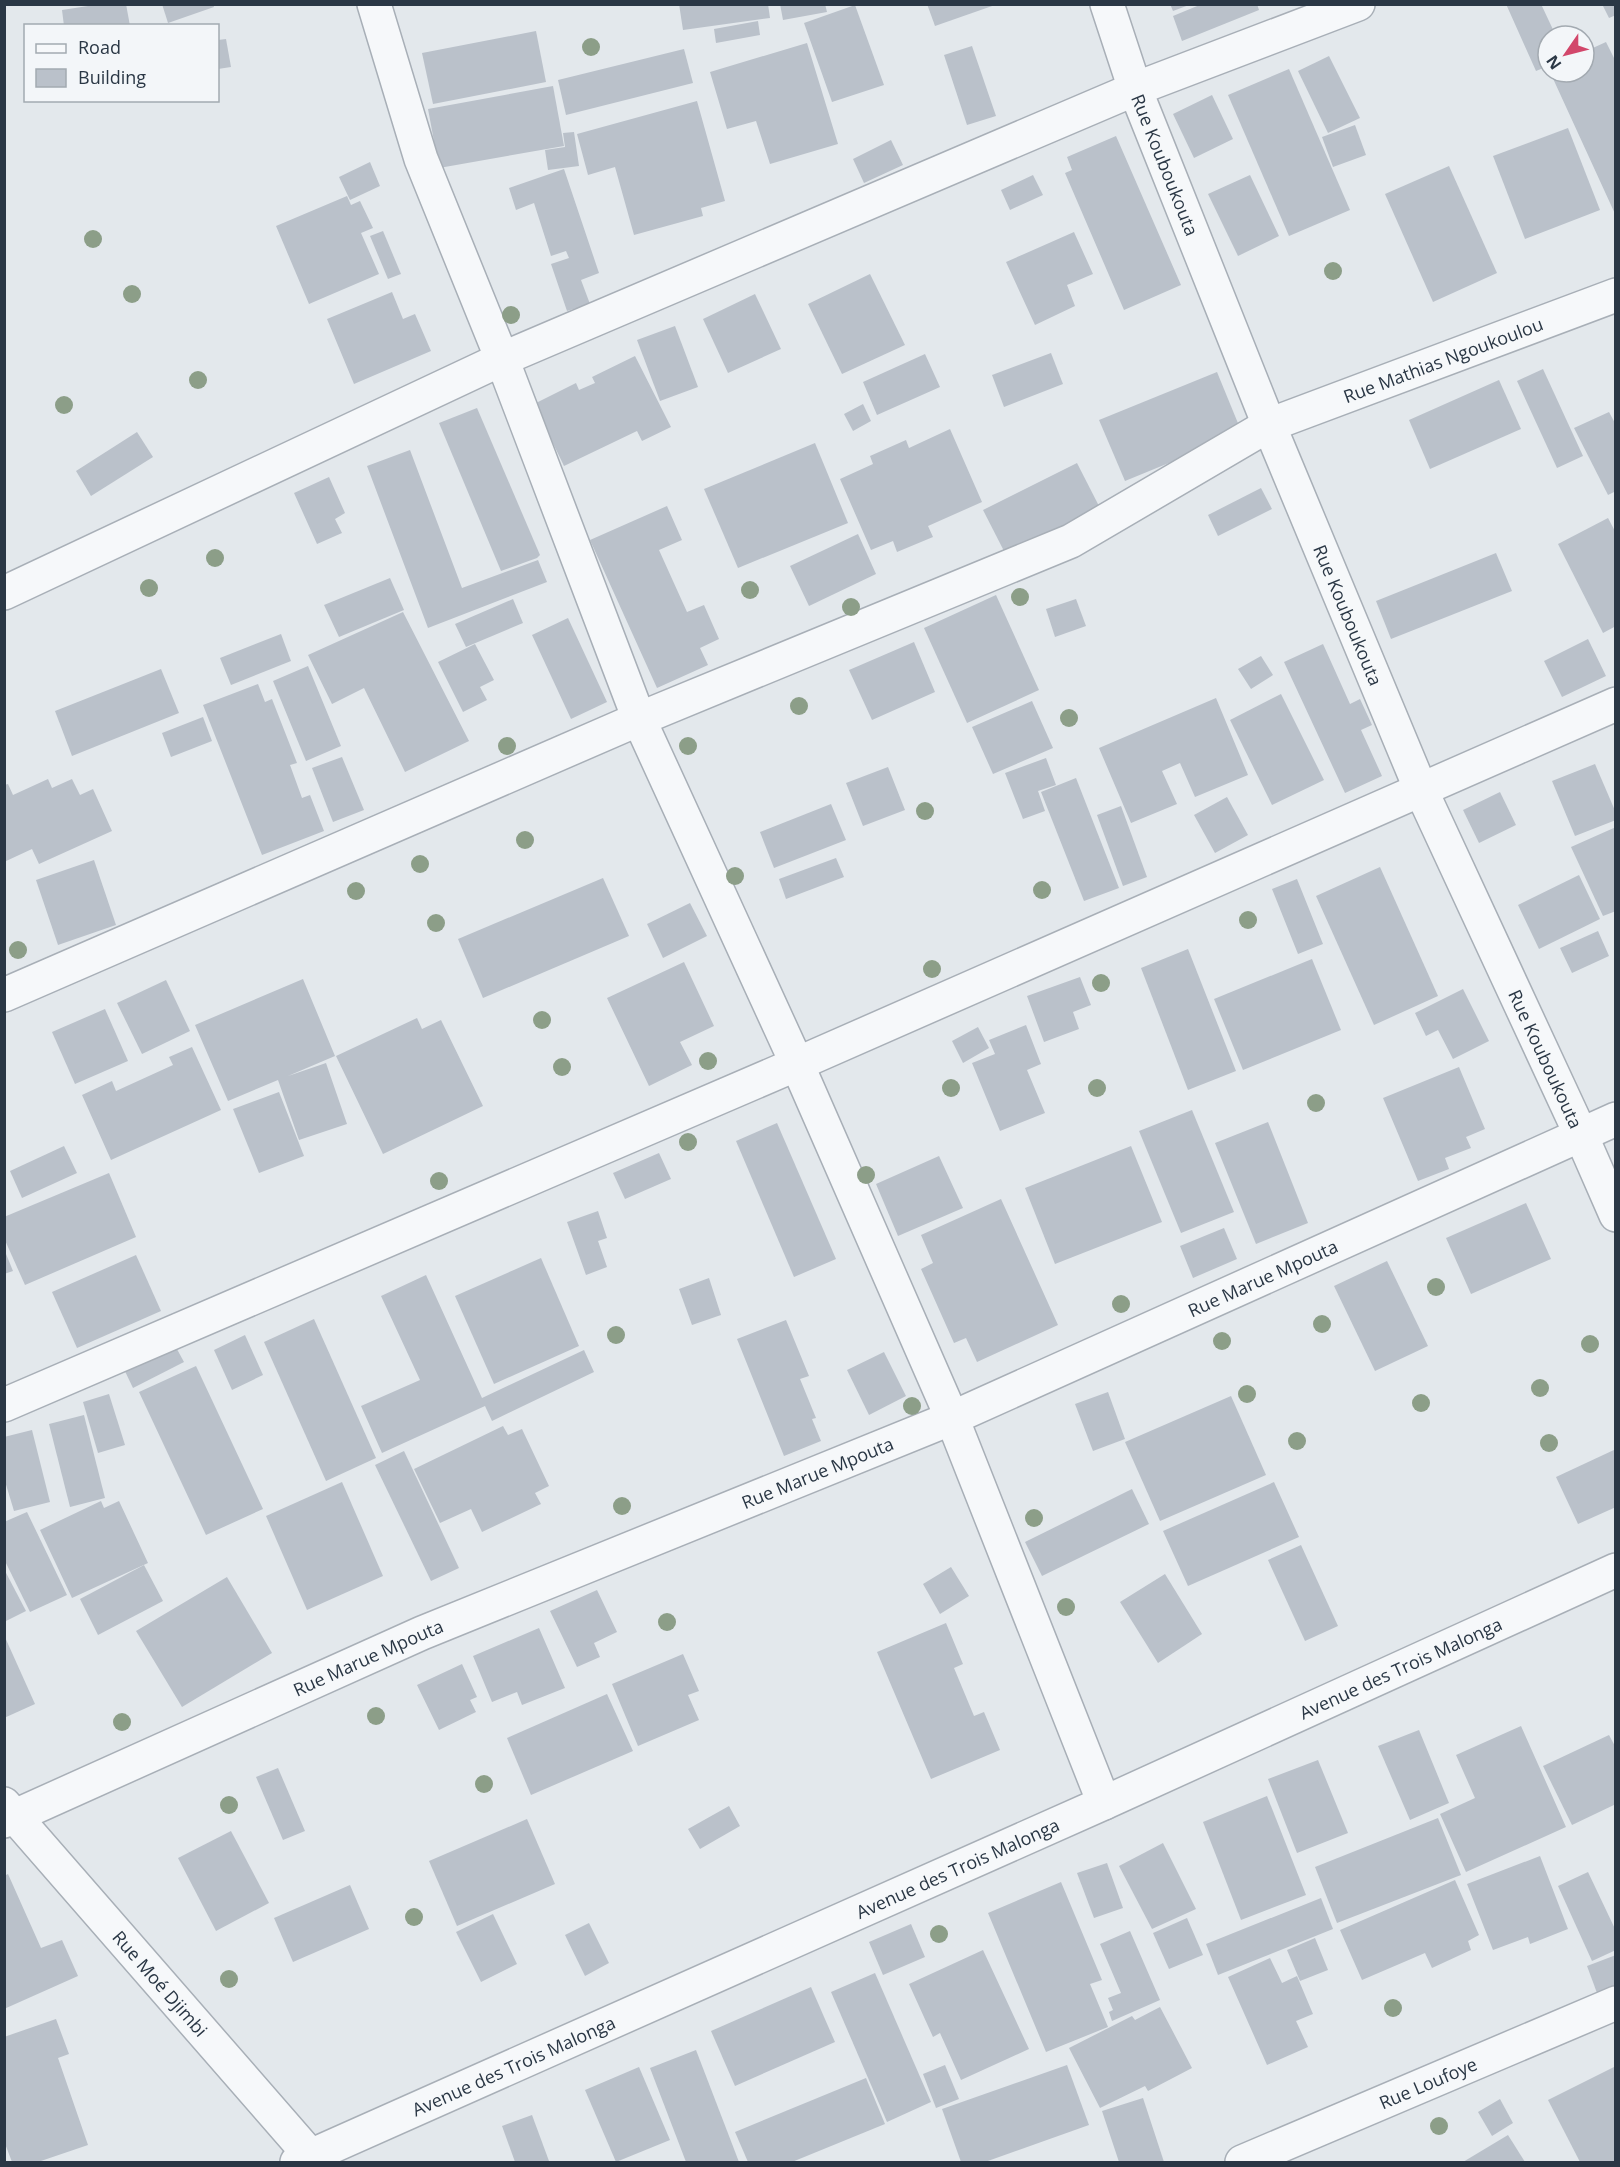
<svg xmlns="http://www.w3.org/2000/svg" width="1620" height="2167" font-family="'Open Sans',sans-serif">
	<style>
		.building { fill: #bac1ca }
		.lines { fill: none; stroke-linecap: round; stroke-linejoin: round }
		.minor-casing { stroke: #a8afb7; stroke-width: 36 }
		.minor { stroke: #f6f8fa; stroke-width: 33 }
		.tree { fill: #8c9e88 }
		.labels { text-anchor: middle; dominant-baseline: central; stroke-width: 4.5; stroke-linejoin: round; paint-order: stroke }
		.street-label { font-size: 18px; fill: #2a3745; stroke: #f3f6f9 }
	</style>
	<rect width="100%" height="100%" fill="#e3e8ec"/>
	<!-- building -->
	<g class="building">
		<polygon points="101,4 126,4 130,26 64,26 62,10"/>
		<polygon points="162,4 213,4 214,7 168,23"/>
		<polygon points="679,4 768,4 770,18 683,30"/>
		<polygon points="780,4 825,4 827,12 783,20"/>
		<polygon points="927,4 995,4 995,5 935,26"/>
		<polygon points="1170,4 1189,4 1189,5 1173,11"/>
		<polygon points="1202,4 1257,4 1259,10 1182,41 1173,16"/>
		<polygon points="1506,4 1541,4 1556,36 1548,36 1548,66 1536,71"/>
		<polygon points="1602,4 1616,4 1616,15 1609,18"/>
		<polygon points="855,5 884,85 832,102 804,23"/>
		<polygon points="758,21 760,35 716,43 714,29"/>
		<polygon points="536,31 546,82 433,104 422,53"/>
		<polygon points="226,39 231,67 218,69 218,40"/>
		<polygon points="1606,42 1616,62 1616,216 1550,72 1584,72 1584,52"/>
		<polygon points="807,43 838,144 770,164 756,121 727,129 710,72"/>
		<polygon points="972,46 996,116 967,125 944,55"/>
		<polygon points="684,49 693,83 566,115 558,80"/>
		<polygon points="1329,56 1360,118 1328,133 1298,71"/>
		<polygon points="1289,69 1350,210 1289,236 1228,95"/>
		<polygon points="553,86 564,146 439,168 428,109"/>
		<polygon points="1212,95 1233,139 1194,158 1173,114"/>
		<polygon points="697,101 725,201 701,208 703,216 634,235 615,167 588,175 577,134"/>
		<polygon points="1355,125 1366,155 1333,167 1322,137"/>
		<polygon points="1568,128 1600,210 1525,239 1493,156"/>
		<polygon points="574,132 579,166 548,170 545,150 565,147 563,133"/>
		<polygon points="1116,136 1181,285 1124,310 1065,173 1072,170 1067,157"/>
		<polygon points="891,140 903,165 864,183 853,159"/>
		<polygon points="370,162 380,186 350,200 339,177"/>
		<polygon points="1449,166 1497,273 1433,302 1385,194"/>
		<polygon points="564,169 599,273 581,280 590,304 567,311 551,264 569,258 566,251 551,256 534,203 516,210 509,188"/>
		<polygon points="1033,175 1043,195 1010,210 1001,190"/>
		<polygon points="1250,175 1279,236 1238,256 1208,194"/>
		<polygon points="347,196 351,205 360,201 373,228 361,233 379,274 309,304 276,226"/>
		<polygon points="383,231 401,274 388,279 370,236"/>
		<polygon points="1074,232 1093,274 1067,285 1075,306 1035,325 1006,262"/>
		<polygon points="870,274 905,345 842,374 808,304"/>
		<polygon points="392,292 403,319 415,314 431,351 354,384 327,319"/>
		<polygon points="755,294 781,349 728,373 703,319"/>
		<polygon points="675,326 698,387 660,401 637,340"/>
		<polygon points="1051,353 1063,384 1004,407 992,375"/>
		<polygon points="925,354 940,387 877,415 863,382"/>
		<polygon points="635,356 671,427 642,441 637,431 564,466 534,404 576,383 579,390 595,383 592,377"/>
		<polygon points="1543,369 1583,456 1557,468 1517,381"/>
		<polygon points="1217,372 1242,433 1125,481 1099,420"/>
		<polygon points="1499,380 1521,429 1430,469 1409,420"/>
		<polygon points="863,404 871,421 853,431 844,414"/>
		<polygon points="477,408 540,555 537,558 501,571 439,423"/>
		<polygon points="1609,412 1616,425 1616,491 1608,495 1574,428"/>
		<polygon points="950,429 982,502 928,526 933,537 897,552 893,541 871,550 840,479 873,464 870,456 906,440 909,448"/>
		<polygon points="137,432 153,457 91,496 76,471"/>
		<polygon points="815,443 848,523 738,568 704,489"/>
		<polygon points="410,450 462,588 538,560 547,582 428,628 367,466"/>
		<polygon points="1077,463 1100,508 1006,555 983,510"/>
		<polygon points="329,477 345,513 335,519 342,533 317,544 294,493"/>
		<polygon points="1261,488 1272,509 1218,536 1208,515"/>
		<polygon points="667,506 682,540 659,550 687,612 704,605 719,639 700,648 708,665 657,688 590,540"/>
		<polygon points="1608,518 1616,533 1616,626 1603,633 1558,544"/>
		<polygon points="858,534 876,574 809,606 790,566"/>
		<polygon points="1496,553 1512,591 1391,639 1376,601"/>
		<polygon points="390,578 404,610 339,637 324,605"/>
		<polygon points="996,595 1039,690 967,723 924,628"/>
		<polygon points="513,599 523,623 466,647 455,624"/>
		<polygon points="1076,599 1086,626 1055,637 1046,609"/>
		<polygon points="403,612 469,741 405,772 364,688 332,704 308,655"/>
		<polygon points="568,618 607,702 571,719 532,635"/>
		<polygon points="281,634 291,661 231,685 220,658"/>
		<polygon points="1588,639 1606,676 1562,697 1544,661"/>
		<polygon points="914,642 935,692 872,720 849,670"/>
		<polygon points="475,644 494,680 480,687 487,700 463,712 438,662"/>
		<polygon points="1323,644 1350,704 1360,699 1372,725 1361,730 1382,776 1345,793 1284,662"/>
		<polygon points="1261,656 1273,675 1251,689 1238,669"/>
		<polygon points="308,666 341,746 306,761 273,681"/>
		<polygon points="161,669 179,713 72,756 55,711"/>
		<polygon points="258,684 265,702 272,699 297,763 290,765 302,798 310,795 324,831 262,855 203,705"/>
		<polygon points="1281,694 1324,780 1272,805 1230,720"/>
		<polygon points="1216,698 1248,775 1195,797 1180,763 1162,771 1177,804 1131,823 1099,748"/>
		<polygon points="1032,701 1053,748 993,774 972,727"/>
		<polygon points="203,717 212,741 171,757 162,733"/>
		<polygon points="342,757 364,810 333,822 312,768"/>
		<polygon points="1046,758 1056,785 1038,791 1045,811 1023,819 1005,773"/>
		<polygon points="1595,764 1616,813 1616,820 1575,836 1552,781"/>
		<polygon points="888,767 905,810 863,826 846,783"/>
		<polygon points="1076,778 1119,888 1084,901 1041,792"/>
		<polygon points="48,779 52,788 72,779 80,795 93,789 112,831 39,864 32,849 4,862 4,785 8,784 13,795"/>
		<polygon points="1500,792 1516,825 1479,843 1463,810"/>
		<polygon points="1227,797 1248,835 1215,853 1194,815"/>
		<polygon points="831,804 846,840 774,868 760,832"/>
		<polygon points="1121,806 1147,877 1123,886 1097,815"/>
		<polygon points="1616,827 1616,911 1603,916 1571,847"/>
		<polygon points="836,858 844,877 786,899 779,879"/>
		<polygon points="94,860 116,925 58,945 36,880"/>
		<polygon points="1380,867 1438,996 1374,1025 1316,896"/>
		<polygon points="1579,875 1600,919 1539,949 1518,905"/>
		<polygon points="603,878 629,936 483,998 458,939"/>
		<polygon points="1297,879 1323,944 1298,954 1272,889"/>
		<polygon points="690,903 707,936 663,958 647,924"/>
		<polygon points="1598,931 1609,956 1572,973 1560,948"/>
		<polygon points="1188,949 1236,1071 1188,1090 1141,968"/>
		<polygon points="1312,959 1341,1030 1243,1070 1214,999"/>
		<polygon points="684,962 714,1026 680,1042 692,1065 649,1086 607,998"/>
		<polygon points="1080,977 1091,1005 1073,1012 1079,1029 1044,1042 1027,996"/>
		<polygon points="303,979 335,1056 288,1076 326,1063 347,1124 299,1140 278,1080 228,1101 195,1025"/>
		<polygon points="166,980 190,1031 142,1054 117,1003"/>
		<polygon points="1463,989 1489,1041 1453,1059 1438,1030 1426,1036 1415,1013"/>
		<polygon points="105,1009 128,1061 75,1084 52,1032"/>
		<polygon points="417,1018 422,1029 441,1020 483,1106 383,1154 336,1056"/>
		<polygon points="1026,1025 1041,1064 1027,1070 1045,1113 1000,1131 972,1063 995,1054 989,1040"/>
		<polygon points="978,1027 989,1048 963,1063 952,1041"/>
		<polygon points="192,1047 221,1110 111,1160 82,1095 112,1081 116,1091 173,1065 169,1057"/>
		<polygon points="1459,1067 1485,1129 1466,1137 1471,1148 1445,1158 1449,1169 1418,1181 1383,1098"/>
		<polygon points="279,1092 304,1156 259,1173 233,1109"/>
		<polygon points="1192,1110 1234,1212 1181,1233 1139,1131"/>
		<polygon points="1268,1122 1308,1223 1256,1244 1215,1143"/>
		<polygon points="777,1123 836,1259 794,1277 736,1141"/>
		<polygon points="64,1146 77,1173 22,1198 10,1171"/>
		<polygon points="1131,1146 1162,1222 1055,1264 1025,1188"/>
		<polygon points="659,1153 671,1179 625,1199 613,1173"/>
		<polygon points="939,1156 963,1208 898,1236 876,1184"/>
		<polygon points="109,1173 136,1237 25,1285 4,1238 4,1217"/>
		<polygon points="1001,1199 1058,1325 977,1362 966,1338 954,1343 921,1269 933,1263 921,1235"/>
		<polygon points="1526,1203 1551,1259 1471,1294 1446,1238"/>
		<polygon points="598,1211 607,1238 598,1241 607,1267 586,1275 567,1222"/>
		<polygon points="1224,1228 1237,1259 1193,1278 1180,1246"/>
		<polygon points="4,1249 13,1271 4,1274"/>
		<polygon points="136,1255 161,1311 77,1348 52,1292"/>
		<polygon points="541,1258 579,1346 494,1384 455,1296"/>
		<polygon points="1387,1261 1428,1346 1375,1371 1334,1286"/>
		<polygon points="426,1275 482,1398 584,1350 594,1372 492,1421 485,1406 382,1453 361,1406 420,1380 381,1296"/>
		<polygon points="709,1278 721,1315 692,1325 679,1289"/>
		<polygon points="314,1319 376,1458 326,1481 264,1342"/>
		<polygon points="786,1320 809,1376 800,1379 816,1418 812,1419 821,1441 784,1456 737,1339"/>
		<polygon points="245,1335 263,1375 232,1390 214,1350"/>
		<polygon points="172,1340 184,1362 133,1388 122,1365"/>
		<polygon points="884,1352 906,1396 869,1415 847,1370"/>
		<polygon points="196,1366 263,1509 206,1535 139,1392"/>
		<polygon points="1108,1392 1125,1439 1093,1451 1075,1404"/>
		<polygon points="109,1394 125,1445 98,1453 83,1402"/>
		<polygon points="1231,1396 1266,1475 1160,1521 1125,1442"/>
		<polygon points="84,1415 105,1498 70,1507 49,1424"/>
		<polygon points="503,1426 508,1435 522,1429 549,1486 535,1493 541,1504 482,1532 471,1509 440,1523 414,1469"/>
		<polygon points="32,1430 50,1502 14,1511 4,1478 4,1437"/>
		<polygon points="1616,1449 1616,1507 1578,1524 1556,1477"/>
		<polygon points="404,1451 459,1568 431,1581 375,1465"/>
		<polygon points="342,1482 383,1576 307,1610 266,1516"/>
		<polygon points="1274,1482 1299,1537 1188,1586 1163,1531"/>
		<polygon points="1132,1489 1149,1524 1042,1576 1025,1542"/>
		<polygon points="101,1501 104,1508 119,1501 148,1563 72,1598 40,1530"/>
		<polygon points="27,1512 67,1595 30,1612 4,1559 4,1522"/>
		<polygon points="1301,1545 1338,1626 1305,1641 1268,1560"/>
		<polygon points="144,1565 163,1601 98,1635 80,1599"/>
		<polygon points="951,1567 969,1596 940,1614 923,1584"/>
		<polygon points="4,1569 26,1611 4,1622"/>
		<polygon points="1165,1574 1202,1634 1158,1663 1120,1602"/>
		<polygon points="227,1577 272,1653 182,1707 136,1631"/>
		<polygon points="597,1590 617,1632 594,1643 600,1657 577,1667 550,1611"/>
		<polygon points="946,1623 963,1664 954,1668 974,1716 984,1712 1000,1750 931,1779 877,1652"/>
		<polygon points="539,1628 565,1688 522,1705 517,1692 492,1702 473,1656"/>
		<polygon points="4,1635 35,1704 4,1718"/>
		<polygon points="683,1654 699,1691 688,1695 699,1720 638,1746 612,1684"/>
		<polygon points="462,1664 477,1697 470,1700 476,1712 439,1730 417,1685"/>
		<polygon points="607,1694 633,1751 531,1795 507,1738"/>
		<polygon points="1521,1726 1566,1827 1466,1872 1440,1814 1475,1798 1456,1755"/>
		<polygon points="1419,1730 1449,1803 1410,1820 1378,1746"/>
		<polygon points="1609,1735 1616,1748 1616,1804 1572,1825 1543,1766"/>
		<polygon points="1318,1760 1348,1833 1297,1853 1268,1779"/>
		<polygon points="278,1768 305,1831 283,1840 256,1777"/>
		<polygon points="1267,1796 1306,1895 1241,1920 1203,1822"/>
		<polygon points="729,1806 740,1826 700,1849 688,1829"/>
		<polygon points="1438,1818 1461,1875 1337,1923 1315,1867"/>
		<polygon points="527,1819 555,1884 457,1926 429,1861"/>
		<polygon points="231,1831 269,1903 216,1931 178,1858"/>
		<polygon points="1163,1843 1196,1909 1152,1929 1119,1866"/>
		<polygon points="1540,1856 1568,1929 1530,1944 1528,1937 1493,1950 1467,1884"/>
		<polygon points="1107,1863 1123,1908 1094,1918 1077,1873"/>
		<polygon points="1588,1872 1616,1931 1616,1950 1592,1961 1558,1886"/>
		<polygon points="8,1874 41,1948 62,1940 78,1976 4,2009 4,1876"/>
		<polygon points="1455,1880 1479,1935 1468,1941 1471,1950 1432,1968 1425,1953 1362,1980 1340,1930"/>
		<polygon points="1061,1882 1102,1980 1090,1984 1108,2027 1046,2052 988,1913"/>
		<polygon points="350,1885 369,1929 293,1962 274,1918"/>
		<polygon points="1321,1898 1333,1929 1218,1975 1206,1944"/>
		<polygon points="493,1914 517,1964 481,1982 456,1932"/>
		<polygon points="1187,1918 1203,1955 1169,1969 1153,1933"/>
		<polygon points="589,1923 609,1963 585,1976 565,1935"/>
		<polygon points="911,1924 925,1957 883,1975 869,1942"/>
		<polygon points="1130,1931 1160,2000 1112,2021 1109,2012 1113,2010 1108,1998 1121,1993 1100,1944"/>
		<polygon points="1315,1938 1328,1970 1300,1981 1287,1950"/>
		<polygon points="983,1950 1029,2049 961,2080 940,2033 933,2037 909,1984"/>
		<polygon points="1616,1955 1616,1986 1597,1993 1587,1966"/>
		<polygon points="1270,1958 1282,1983 1297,1976 1313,2014 1296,2021 1308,2047 1267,2065 1228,1977"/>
		<polygon points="875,1973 931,2102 887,2122 831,1992"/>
		<polygon points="811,1987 835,2042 735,2086 711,2031"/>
		<polygon points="1160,2007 1192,2068 1148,2091 1145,2086 1100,2108 1069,2048 1132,2016 1135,2020"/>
		<polygon points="56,2019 69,2054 58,2058 88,2145 38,2162 12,2162 4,2141 4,2037"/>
		<polygon points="696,2050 739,2162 686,2162 650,2068"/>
		<polygon points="945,2065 959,2099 936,2108 923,2074"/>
		<polygon points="1067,2065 1089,2125 985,2162 961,2162 942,2109"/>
		<polygon points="1616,2066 1616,2162 1580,2162 1548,2100"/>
		<polygon points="639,2067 670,2140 616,2162 585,2090"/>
		<polygon points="866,2078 885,2124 792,2162 748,2162 735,2132"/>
		<polygon points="1143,2098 1164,2162 1119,2162 1102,2111"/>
		<polygon points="1500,2099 1513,2123 1492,2136 1478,2112"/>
		<polygon points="532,2115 549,2161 515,2162 502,2126"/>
		<polygon points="1508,2135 1525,2162 1463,2162"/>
	</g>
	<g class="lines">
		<!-- minor casing -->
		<g class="minor-casing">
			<g id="minor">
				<polyline points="374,4 421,159 502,359 639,719 797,1064 952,1418 1104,1803"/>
				<path id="s1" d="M1107,4L1135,89L1269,425L1421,790L1581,1135L1616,1215"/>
				<polyline points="4,593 502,359 1135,89 1358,4"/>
				<path id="s2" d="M4,995L639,719L1071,541L1269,425L1616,295"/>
				<polyline points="4,1405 797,1064 1616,704"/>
				<path id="s3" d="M4,1804L316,2162"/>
				<path id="s4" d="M4,1821L422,1633L952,1418L1616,1119"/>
				<path id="s5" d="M297,2162L1104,1803L1616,1570"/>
				<path id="s6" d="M1242,2162L1616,2003"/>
			</g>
		</g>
		<!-- minor -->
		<use href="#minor" class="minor"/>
	</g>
	<!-- trees -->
	<g class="tree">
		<circle cx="591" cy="47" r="9"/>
		<circle cx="93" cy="239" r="9"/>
		<circle cx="1333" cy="271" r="9"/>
		<circle cx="132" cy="294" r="9"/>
		<circle cx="511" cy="315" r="9"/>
		<circle cx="198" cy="380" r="9"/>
		<circle cx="64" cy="405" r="9"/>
		<circle cx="215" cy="558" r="9"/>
		<circle cx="149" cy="588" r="9"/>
		<circle cx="750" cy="590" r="9"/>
		<circle cx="1020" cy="597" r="9"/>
		<circle cx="851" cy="607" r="9"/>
		<circle cx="799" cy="706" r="9"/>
		<circle cx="1069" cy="718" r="9"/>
		<circle cx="507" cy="746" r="9"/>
		<circle cx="688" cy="746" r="9"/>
		<circle cx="925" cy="811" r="9"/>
		<circle cx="525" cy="840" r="9"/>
		<circle cx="420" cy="864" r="9"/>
		<circle cx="735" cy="876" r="9"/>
		<circle cx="1042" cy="890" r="9"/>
		<circle cx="356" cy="891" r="9"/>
		<circle cx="1248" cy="920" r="9"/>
		<circle cx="436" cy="923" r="9"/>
		<circle cx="18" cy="950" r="9"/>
		<circle cx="932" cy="969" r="9"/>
		<circle cx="1101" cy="983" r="9"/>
		<circle cx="542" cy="1020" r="9"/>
		<circle cx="708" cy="1061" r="9"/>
		<circle cx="562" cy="1067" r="9"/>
		<circle cx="951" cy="1088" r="9"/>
		<circle cx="1097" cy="1088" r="9"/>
		<circle cx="1316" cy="1103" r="9"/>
		<circle cx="688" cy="1142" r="9"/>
		<circle cx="866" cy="1175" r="9"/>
		<circle cx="439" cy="1181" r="9"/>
		<circle cx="1436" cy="1287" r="9"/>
		<circle cx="1121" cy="1304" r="9"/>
		<circle cx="1322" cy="1324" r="9"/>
		<circle cx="616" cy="1335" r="9"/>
		<circle cx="1222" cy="1341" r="9"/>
		<circle cx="1590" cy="1344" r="9"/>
		<circle cx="1540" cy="1388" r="9"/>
		<circle cx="1247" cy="1394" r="9"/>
		<circle cx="1421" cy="1403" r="9"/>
		<circle cx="912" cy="1406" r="9"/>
		<circle cx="1297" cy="1441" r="9"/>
		<circle cx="1549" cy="1443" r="9"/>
		<circle cx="622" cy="1506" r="9"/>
		<circle cx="1034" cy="1518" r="9"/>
		<circle cx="1066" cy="1607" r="9"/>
		<circle cx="667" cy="1622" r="9"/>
		<circle cx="376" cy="1716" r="9"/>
		<circle cx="122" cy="1722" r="9"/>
		<circle cx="484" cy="1784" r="9"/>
		<circle cx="229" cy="1805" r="9"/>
		<circle cx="414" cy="1917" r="9"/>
		<circle cx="939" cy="1934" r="9"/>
		<circle cx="229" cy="1979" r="9"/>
		<circle cx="1393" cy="2008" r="9"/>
		<circle cx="1439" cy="2126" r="9"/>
	</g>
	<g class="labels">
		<!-- street labels -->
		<g class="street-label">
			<text stroke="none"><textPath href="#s1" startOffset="171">Rue Kouboukouta</textPath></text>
			<text stroke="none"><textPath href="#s2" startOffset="1575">Rue Mathias Ngoukoulou</textPath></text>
			<text stroke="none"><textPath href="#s1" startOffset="657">Rue Kouboukouta</textPath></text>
			<text stroke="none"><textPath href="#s1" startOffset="1143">Rue Kouboukouta</textPath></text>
			<text stroke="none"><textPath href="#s4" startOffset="1371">Rue Marue Mpouta</textPath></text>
			<text stroke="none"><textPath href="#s4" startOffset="885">Rue Marue Mpouta</textPath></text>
			<text stroke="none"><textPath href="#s4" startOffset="399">Rue Marue Mpouta</textPath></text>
			<text stroke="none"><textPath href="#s5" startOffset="1209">Avenue des Trois Malonga</textPath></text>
			<text stroke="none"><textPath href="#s5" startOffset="723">Avenue des Trois Malonga</textPath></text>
			<text stroke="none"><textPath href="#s3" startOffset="238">Rue Moé Djimbi</textPath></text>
			<text stroke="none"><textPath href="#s5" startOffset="237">Avenue des Trois Malonga</textPath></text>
			<text stroke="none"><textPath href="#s6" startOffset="202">Rue Loufoye</textPath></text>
		</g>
	</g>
	<!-- border -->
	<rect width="1620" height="2167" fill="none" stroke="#2a3745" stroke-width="12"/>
	<!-- legend -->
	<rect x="24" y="24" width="195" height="78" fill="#f3f6f9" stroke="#a3aab1" stroke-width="1.5"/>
	<rect x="36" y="44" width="30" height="9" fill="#f6f8fa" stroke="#a3aab1" stroke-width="1.5"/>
	<text x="78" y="54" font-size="18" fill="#2a3745">Road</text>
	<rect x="36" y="69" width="30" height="18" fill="#bac1ca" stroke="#a3aab1" stroke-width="1.5"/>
	<text x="78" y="84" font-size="18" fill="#2a3745">Building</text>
	<!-- north arrow -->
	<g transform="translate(1566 54) rotate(235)"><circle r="28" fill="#f3f6f9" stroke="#a3aab1" stroke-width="1.5"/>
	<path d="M0-4.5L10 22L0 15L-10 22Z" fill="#d2476b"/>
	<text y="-9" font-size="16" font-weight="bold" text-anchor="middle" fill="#2a3745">N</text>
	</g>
</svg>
